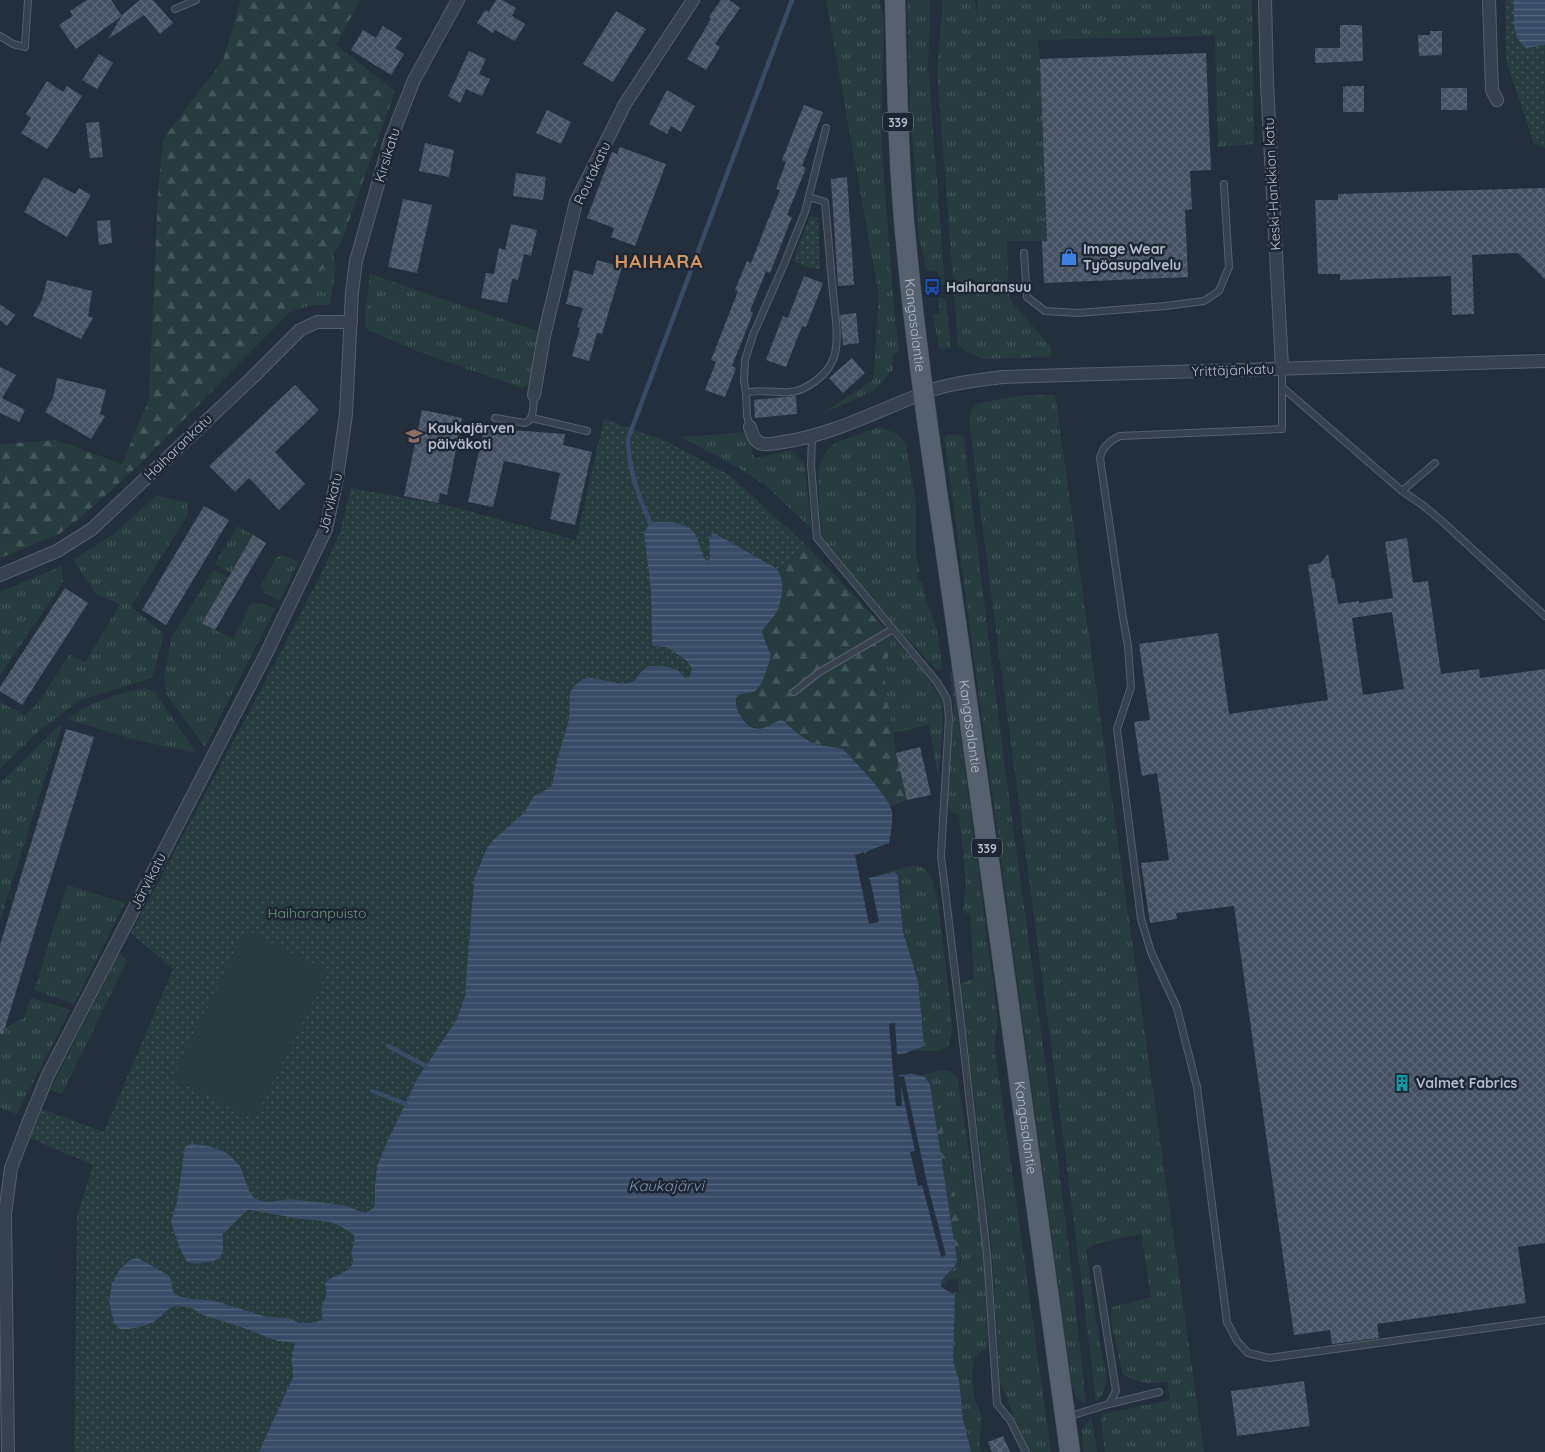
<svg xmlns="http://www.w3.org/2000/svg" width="1545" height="1452" font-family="Quicksand,sans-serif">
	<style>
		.grass { fill: url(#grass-tufts) }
		.forest { fill: url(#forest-firs) }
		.park { fill: url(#park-dots) }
		.garden { fill: #263c3f }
		.water { fill: url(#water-rules) }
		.pier { fill: #242f3e }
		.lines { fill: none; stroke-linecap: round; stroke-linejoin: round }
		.stream { stroke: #394c67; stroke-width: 4.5 }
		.building { fill: url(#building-cross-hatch); fill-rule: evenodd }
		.lane-casing { stroke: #565f6c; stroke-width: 8 }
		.street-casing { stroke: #565f6c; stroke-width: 14 }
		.primary-casing { stroke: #414a57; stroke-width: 21 }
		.lane { stroke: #38414e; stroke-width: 6 }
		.street { stroke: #38414e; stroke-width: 12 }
		.primary { stroke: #56606e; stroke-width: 20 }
		.labels { text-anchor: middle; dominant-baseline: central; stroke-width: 5; stroke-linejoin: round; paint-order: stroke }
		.shield { fill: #1d2633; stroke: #878f9c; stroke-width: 1 }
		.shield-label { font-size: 12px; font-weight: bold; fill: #b4bcc9 }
		.street-label { font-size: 14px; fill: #b4bcc9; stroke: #1d2633 }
		.poi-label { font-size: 14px; font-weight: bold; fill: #b4bcc9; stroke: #1d2633; text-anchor: start }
		.park-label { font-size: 14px; fill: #6b9a76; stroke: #1d2633 }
		.water-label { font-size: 15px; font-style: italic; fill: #7c92b1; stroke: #1d2633 }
		.district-label { font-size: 19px; font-weight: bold; letter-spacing: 1px; fill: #d59563; stroke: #1d2633 }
	</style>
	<defs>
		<pattern id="grass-tufts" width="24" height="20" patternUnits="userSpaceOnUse" patternTransform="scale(1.25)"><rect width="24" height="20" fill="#263c3f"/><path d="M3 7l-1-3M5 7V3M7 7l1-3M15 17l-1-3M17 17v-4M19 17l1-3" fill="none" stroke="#435659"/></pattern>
		<pattern id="forest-firs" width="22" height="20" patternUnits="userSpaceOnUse" patternTransform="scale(1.25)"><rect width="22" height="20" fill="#263c3f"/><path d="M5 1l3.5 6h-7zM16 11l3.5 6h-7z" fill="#435659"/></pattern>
		<pattern id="park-dots" width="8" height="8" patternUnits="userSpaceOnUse" patternTransform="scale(1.25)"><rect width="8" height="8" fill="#263c3f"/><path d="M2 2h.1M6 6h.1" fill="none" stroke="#435659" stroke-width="1.8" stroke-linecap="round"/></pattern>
		<pattern id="water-rules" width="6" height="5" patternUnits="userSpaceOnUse" patternTransform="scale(1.25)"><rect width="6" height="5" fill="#394c67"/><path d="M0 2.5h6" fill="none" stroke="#53647b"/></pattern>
		<pattern id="building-cross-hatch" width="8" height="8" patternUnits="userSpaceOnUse" patternTransform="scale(1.25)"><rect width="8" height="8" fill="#455162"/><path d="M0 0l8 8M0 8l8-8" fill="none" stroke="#5d6877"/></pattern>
	</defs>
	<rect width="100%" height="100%" fill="#242f3e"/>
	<!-- grass -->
	<g class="grass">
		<polygon points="826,0 879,0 884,17 881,138 895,319 899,351 893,355 892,371 875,390 822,414 873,380 879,296"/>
		<polygon points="907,0 930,0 928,64 945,285 939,285 938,272 927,270 919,237 910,105"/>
		<polygon points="943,0 975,0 979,27 977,0 1252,0 1254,144 1218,147 1215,36 1037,40 1040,59 1047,241 1007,241 1009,299 1051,347 1051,357 983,359 965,351 958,345 937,70"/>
		<polygon points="333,254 336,267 330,305 311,305 291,312 298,304"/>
		<polygon points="370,274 540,332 533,383 522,388 417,351 370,331 366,328 365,319"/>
		<polygon points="938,298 943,298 946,301 951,348 939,349 933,314 940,313"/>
		<path d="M1027,395H1055L1204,1452H1105L1101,1420L1103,1414L1170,1400L1167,1382C1150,1384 1139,1383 1123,1375L1111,1322L1112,1307L1151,1297L1141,1234L1094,1244L1086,1250L1095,1313L1107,1381L1103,1394L1096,1401C1057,1073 1010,747 969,420L970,411L978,403Z"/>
		<path d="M880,427L897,434L906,444L916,503V554L920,572L917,573L919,582H922C924,597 930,610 935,624C939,639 941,654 942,669L937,670L887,617L821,540L818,469L826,451L837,442Z"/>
		<polygon points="747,432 754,459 790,450 804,462 812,529 764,484 739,468 681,437"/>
		<path d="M948,434L960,435L964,438C978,553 992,668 1007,783C1035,989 1065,1196 1086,1404L1077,1398L1072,1386L944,437Z"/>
		<polygon points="157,495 188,503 188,514 131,606 164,634 152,678 80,700 40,730 0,769 0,702 25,715 37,704 70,654 85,663 120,604 97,595 73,560 114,534"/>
		<polygon points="237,526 253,535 231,573 215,564"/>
		<polygon points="283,555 298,562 280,601 265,593 261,585 276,558"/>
		<polygon points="62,566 63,582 0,676 0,592"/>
		<polygon points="214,570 228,578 202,623 233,639 251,604 262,603 275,609 205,747 167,695 164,679 172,636"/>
		<polygon points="892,636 922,670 942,700 943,723 938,777 929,725 893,733 884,676"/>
		<polygon points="952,671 998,1022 994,1042 1051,1452 1028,1452 1000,1382 992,1254 961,984 974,978 970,914 963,912 966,883 959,815 951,812 947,802 954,704 950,676"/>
		<path d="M145,688L155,692L196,753L136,740L67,719C91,702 117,693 145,688Z"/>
		<polygon points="62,725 0,920 0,783 56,728"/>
		<polygon points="913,865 920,866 926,870 931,877 937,896 950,1000 952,1032 948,1047 937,1051 909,1051 922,1047 917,975 904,939 899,875 878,875"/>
		<polygon points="67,885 125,903 74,1004 34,990"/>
		<polygon points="119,954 127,961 62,1094 50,1090"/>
		<polygon points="31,998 70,1010 17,1114 0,1108 0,1026 5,1028 24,1018"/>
		<path d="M941,1070C949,1071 954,1072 958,1080L983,1247L988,1345C986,1351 977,1351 975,1358C971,1371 972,1389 976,1402C977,1407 981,1411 981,1416C982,1429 978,1440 981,1452H971L963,1419L959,1380L953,1362L955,1298L951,1292H959L958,1279L947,1280V1284H941L942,1280L956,1264L958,1266L961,1265L958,1213L935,1088L930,1085L925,1077L919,1076Z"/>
		<polygon points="1091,1418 1095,1436 1097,1452 1083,1452 1082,1429"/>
	</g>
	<!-- forest -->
	<g class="forest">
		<polygon points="241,0 360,0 336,45 395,91 341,243 298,304 137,467 81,517 59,534 0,558 0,444 56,440 122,464 149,399 158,193 163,139 223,60"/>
		<path d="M807,546L892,636L884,676L896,753L907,800L890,806L884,795L839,748L816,744L799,735L784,721L780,720C775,723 771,727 766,728C761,728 754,728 750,726C743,722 733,706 737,698C740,693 749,692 755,691L770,651L762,632C765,626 770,622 774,616C784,603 785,586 779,571Z"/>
		<polygon points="930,1085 935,1088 958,1213 961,1255 959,1266 956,1264"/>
	</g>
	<!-- park -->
	<g class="park">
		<polygon points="1505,0 1545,0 1545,148 1534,144 1506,60"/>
		<polygon points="810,216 818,218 820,269 808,267 793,261"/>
		<path d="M604,419L666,441L729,475L807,546L779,571L776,568L716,534L710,535V559L708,561L705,560L704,558L651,590L652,642L656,647H667L687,661L692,669L689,677L685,678L679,671L652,665L643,669L635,681L623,684L591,678L583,679L570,692L569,719L557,760L552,785L549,788L538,793L525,812L491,842L479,864L472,895L470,949L465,996L457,1019L417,1079L387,1142L377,1166L375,1185V1204L373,1208L365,1213L351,1251L353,1262C344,1277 335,1273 325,1283L327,1295L322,1307L323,1317L319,1322L312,1323L291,1361L293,1368V1377L259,1452H74L77,1215L93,1165L30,1138L42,1109L104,1132L173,969L131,933L274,665L324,568L340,532L351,488L450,506L576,540Z"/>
	</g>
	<!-- garden -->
	<polygon class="garden" points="246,930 328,971 254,1119 172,1078"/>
	<!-- water -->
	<g class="water">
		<path d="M1514,0H1545V45L1526,48C1511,37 1514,17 1514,0Z"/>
		<path d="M657,522C676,522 693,522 699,543C701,549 702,557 707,561L710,559L709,537L713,534H716L776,568C786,580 783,600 776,613C772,620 765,625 762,632L771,656C768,664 763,686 755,691C750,694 741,692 737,697C732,705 744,724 751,727C762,732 771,724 780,720L784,721C793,730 804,740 816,744C825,747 835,746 844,750C856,764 889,795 892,812C893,822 891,833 889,843L870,850L864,854L869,878L894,872L898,875L903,932L918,981L924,1045C920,1050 912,1049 907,1053L909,1073L925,1077L930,1085L957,1261L956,1264L942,1280L941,1286C945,1291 952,1291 955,1298L953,1362L959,1380L963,1419L971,1452H259L293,1377V1368L291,1361L295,1343L278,1341L241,1327L200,1314L193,1309L187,1307L175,1306L170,1308L155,1321L147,1325L129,1329H120L114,1323L109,1301L112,1284L120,1269L130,1260L138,1258L168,1275L171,1280L173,1292L178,1296L189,1299L212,1300L263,1316L292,1319L298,1323H312L322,1320C323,1315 321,1312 322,1307C326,1295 327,1298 325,1283C332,1274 350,1275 353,1261C353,1257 350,1254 352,1249C354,1243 356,1241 353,1234L338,1225L330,1222L295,1218L250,1210H247L223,1234V1249L220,1258C210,1263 197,1265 187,1262L179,1246L171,1222L177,1202L185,1147L190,1144H194L208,1146L222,1151L228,1154L240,1166L249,1191L253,1197L258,1200L269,1202L289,1199L343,1205L365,1213L373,1208L375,1204V1185L377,1166L387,1142L417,1079L457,1019L465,996L474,879L486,850L491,842L525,812L534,796L549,788L552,785L557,760L569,719L570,693L574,686L583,679L591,678L623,684C640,682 634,677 645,668C650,664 669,667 676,669C680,671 682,675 685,678L689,677L692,669L687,661L667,647L653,646L652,642L651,590L644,533L650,523Z"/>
	</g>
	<!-- pier -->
	<g class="pier">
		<polygon points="864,852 870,878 867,879 870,879 879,922 869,924 855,855"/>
		<polygon points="895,1023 897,1054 908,1053 910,1074 899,1075 899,1077 904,1076 927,1183 946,1255 941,1257 922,1185 918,1186 910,1152 915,1151 901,1086 902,1106 896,1106 889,1024"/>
	</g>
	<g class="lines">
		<!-- stream -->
		<g class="stream">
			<path d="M650,523C639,496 628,469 628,439L792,0"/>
			<polyline points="388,1046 426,1066"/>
			<polyline points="372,1091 406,1104"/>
		</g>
	</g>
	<!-- building -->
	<g class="building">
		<polygon points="87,0 111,0 122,16 76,49 59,25 73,16 70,11"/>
		<polygon points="140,0 153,0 173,23 160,34 144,15 108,39 123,14"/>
		<polygon points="496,0 502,0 516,8 512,16 525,24 515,41 495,30 493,33 477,23 485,10 489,12"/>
		<polygon points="721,0 729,0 740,8 715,44 720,47 706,70 687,59 711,19 709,17"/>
		<polygon points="616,11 646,29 613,82 583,64"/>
		<polygon points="1340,25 1362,25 1363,61 1315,63 1315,48 1340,48"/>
		<polygon points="383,26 402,38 395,48 404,54 391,75 351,50 363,30 376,38"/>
		<polygon points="1430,31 1442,31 1442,55 1419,56 1418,35 1430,35"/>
		<polygon points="469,51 486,59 479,74 490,79 482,96 466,89 460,103 448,96"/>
		<polygon points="1206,53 1211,170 1190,171 1192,209 1185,210 1188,277 1044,283 1042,241 1047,241 1040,59"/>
		<polygon points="99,54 113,63 97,89 82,80"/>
		<polygon points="47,81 63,92 67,86 82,96 47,149 21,133 31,118 26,114"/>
		<polygon points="1348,86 1364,86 1364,112 1343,112 1343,87"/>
		<rect x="1441" y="88" width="26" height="22"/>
		<polygon points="667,90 695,106 681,132 671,126 667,134 649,124"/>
		<polygon points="804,105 823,112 802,166 806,168 787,215 792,217 770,273 766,271 750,311 753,313 732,366 736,368 725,397 705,390 716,362 711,360 738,291 735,290 747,261 751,263 780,190 776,189 786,162 782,160"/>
		<polygon points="547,110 571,122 561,144 536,133"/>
		<polygon points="99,122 103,157 90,158 86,123"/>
		<polygon points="425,143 454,150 449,177 419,171"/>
		<polygon points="620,147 666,164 635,246 611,237 614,229 612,227 587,218 612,152 617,154"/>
		<polygon points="516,173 546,177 543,200 513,196"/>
		<polygon points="44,177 75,194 79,188 91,195 67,237 24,212"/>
		<polygon points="847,177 854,285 838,286 831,179"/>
		<polygon points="1545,188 1545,279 1518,253 1472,255 1474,314 1452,315 1451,276 1340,280 1340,274 1318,274 1315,200 1338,200 1338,194"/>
		<polygon points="403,199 432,205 417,273 388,267"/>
		<polygon points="110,220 112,243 99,245 97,221"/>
		<polygon points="511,224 537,230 531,256 524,254 518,280 512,279 507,303 481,298 486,273 494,274 499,248 505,250"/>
		<polygon points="597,260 622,267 602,334 597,333 589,361 572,356 580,328 577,327 583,308 566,304 574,270 593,275"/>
		<polygon points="804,276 823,283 806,327 802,326 786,367 766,360 783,316 788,318"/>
		<polygon points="47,280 92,291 88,316 93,318 81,339 33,316 42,300"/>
		<polygon points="0,304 15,315 7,326 0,320"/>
		<polygon points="856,313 859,343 843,345 840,315"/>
		<polygon points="852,358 865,373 843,393 829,378"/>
		<polygon points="0,367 16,375 2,398 25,410 19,422 0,413"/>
		<polygon points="57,378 106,390 100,414 105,416 91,439 45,412 53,398"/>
		<polygon points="295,385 319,410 275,452 305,484 279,510 249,478 235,492 209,466"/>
		<polygon points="796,396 797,414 755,418 754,400"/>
		<polygon points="422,410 462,418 447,495 440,493 438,503 404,496"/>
		<polygon points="484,428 565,434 563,445 592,452 575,525 550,519 560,473 504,461 493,507 468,502"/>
		<polygon points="204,506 229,520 166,625 142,610"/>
		<polygon points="253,535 266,543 215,630 202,623"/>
		<path d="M1407,538L1413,583L1428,581L1441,674L1479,669L1480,678L1545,669V1243L1518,1247L1526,1303L1377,1324L1379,1338L1332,1344L1330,1330L1294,1335L1234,906L1176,913L1177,919L1150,923L1141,863L1169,860L1157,773L1142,776L1134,722L1150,720L1139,644L1218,633L1229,714L1328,700L1308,565L1320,563L1328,554L1332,579L1334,578L1338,604L1359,601V603L1393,598L1385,542ZM1392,612L1404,689L1363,695L1352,618Z"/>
		<polygon points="65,588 88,603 22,705 0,691 0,687"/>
		<polygon points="66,729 94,737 3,1034 0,1034 0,945"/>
		<polygon points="920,747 931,795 907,800 896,753"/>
		<polygon points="1304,1381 1310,1426 1237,1436 1231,1391"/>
		<polygon points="1003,1436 1010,1452 992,1452 988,1442"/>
	</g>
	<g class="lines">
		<!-- lane casing -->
		<g class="lane-casing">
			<g id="lane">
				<polyline points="175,9 196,0"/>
				<polyline points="0,36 13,44 25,47 28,0"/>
				<polyline points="1024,253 1027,297 1045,311 1078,313 1165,306 1204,301 1219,291 1229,267 1224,184"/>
				<polyline points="1282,368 1282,387 1402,491 1424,506 1444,523 1545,616"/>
				<path d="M1282,387V429L1120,436C1109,441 1103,447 1100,458L1123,618L1128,646L1131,687L1117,729L1141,919L1151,952L1177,1008L1197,1087L1227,1322L1237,1341L1248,1353L1269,1358L1545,1320"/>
				<polyline points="746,393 744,380 745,360 753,335 785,262 805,212 826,128"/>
				<path d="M495,418L525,423C535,419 533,405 534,395"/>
				<polyline points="532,418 587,431"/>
				<path d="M750,427L747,416L746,393C763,387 784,397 802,389C817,382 830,371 835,354C839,336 835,312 833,293C830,263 828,233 825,202L809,197"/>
				<polyline points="812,437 811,465 817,538 937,682 947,699 949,718 941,856 960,1015 987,1255 997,1404 1010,1420 1026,1452"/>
				<polyline points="1402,491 1435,463"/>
				<polyline points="794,692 818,673 893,629"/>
				<polyline points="1109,1404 1159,1392"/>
				<polyline points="1067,1417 1109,1404 1116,1391 1097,1269"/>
			</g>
		</g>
		<!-- street casing -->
		<g class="street-casing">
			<g id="street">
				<polyline points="1265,0 1267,83 1282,368"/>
				<polyline points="1489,0 1492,90 1497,100"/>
				<polyline points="534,395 544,336 576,202 625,104 693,0"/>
				<path d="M750,427C752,433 754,441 760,443C767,446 776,443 783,442C837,434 884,407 935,389C957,382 980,380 1003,377L1545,361"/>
				<polyline points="0,575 57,551 92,529 253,377 300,330 317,322 351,322"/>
				<polyline points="8,1452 5,1214 11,1168 29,1121 48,1075 266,654 326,529 337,478 346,414 352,292 356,261 391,138 414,80 458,0"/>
			</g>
		</g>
		<!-- primary casing -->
		<g class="primary-casing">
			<g id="primary">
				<path id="s1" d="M895,0C897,81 898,162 906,242C920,391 945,539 965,687C1000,942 1036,1197 1070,1452"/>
			</g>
		</g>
		<!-- lane -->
		<use href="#lane" class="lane"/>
		<!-- street -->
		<use href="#street" class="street"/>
		<!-- primary -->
		<use href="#primary" class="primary"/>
	</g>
	<!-- icons -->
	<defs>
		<g id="shop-bare" transform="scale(1.35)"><path d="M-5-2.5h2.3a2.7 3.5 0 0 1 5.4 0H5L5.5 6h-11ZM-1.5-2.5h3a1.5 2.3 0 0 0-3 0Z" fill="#3f7fe0" stroke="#1d2633" stroke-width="2.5" paint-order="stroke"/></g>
		<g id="bus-bare" transform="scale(1.35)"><path d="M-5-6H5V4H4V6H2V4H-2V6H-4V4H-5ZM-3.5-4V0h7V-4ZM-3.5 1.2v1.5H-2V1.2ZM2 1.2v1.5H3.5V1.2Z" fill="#1a4fb4" stroke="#1d2633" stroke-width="2.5" paint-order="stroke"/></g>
		<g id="school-bare" transform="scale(1.35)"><path d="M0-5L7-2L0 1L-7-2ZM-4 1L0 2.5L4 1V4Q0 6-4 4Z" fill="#8d6e63" stroke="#1d2633" stroke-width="2.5" paint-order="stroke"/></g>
		<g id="building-bare" transform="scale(1.35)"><path d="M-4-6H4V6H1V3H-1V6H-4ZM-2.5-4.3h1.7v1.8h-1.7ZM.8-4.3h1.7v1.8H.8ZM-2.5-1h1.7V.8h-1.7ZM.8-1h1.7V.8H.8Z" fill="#0f9aa8" stroke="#1d2633" stroke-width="2.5" paint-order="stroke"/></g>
	</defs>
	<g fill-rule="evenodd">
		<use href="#shop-bare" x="1069" y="257"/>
		<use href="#bus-bare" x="932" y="287"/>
		<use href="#school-bare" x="414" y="436"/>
		<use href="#building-bare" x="1402" y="1083"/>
	</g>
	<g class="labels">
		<!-- shield labels -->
		<g class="shield">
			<rect x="883" y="112.5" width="30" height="19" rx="4"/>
			<rect x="972" y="838.5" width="30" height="19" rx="4"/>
		</g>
		<g class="shield-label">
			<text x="898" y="122">339</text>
			<text x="987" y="848">339</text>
		</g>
		<!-- street labels -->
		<g class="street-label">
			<text transform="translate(387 155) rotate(-73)">Kirsikatu</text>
			<text transform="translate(592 173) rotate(-65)">Routakatu</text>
			<text transform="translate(1272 184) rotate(-93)">Keski-Hankkion katu</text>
			<text stroke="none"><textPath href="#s1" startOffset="326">Kangasalantie</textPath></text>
			<text transform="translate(1233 370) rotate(-2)">Yrittäjänkatu</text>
			<text transform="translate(178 447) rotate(-44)">Haiharankatu</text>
			<text transform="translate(330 503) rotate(-76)">Järvikatu</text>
			<text stroke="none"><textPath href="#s1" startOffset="731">Kangasalantie</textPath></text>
			<text transform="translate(148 881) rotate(-63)">Järvikatu</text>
			<text stroke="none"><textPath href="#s1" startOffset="1136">Kangasalantie</textPath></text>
		</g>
		<!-- poi labels -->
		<g class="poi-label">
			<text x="1083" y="249">Image Wear<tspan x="1083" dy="16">Työasupalvelu</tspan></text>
			<text x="946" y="287">Haiharansuu</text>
			<text x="428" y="428">Kaukajärven<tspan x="428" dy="16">päiväkoti</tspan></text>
			<text x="1416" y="1083">Valmet Fabrics</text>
		</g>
		<!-- park labels -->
		<g class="park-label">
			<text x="317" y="913">Haiharanpuisto</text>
		</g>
		<!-- water labels -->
		<g class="water-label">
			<text x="666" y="1185">Kaukajärvi</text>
		</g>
		<!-- district labels -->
		<g class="district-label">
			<text x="659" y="261">HAIHARA</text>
		</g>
	</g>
</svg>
